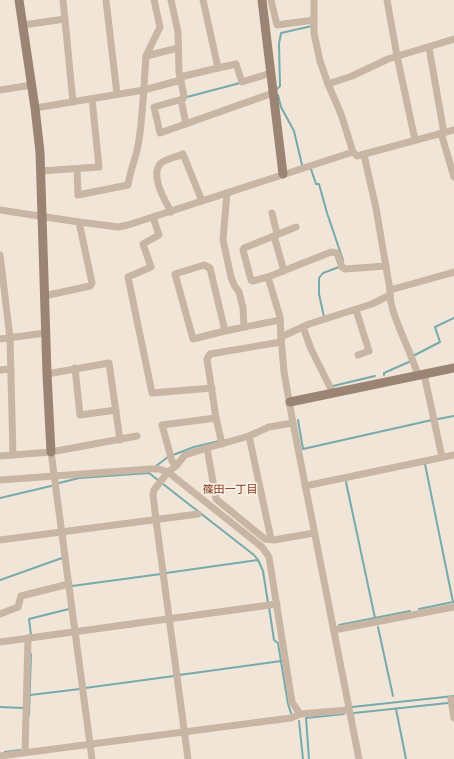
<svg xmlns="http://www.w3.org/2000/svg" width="454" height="759" font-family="'Archivo Narrow','Noto Sans JP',sans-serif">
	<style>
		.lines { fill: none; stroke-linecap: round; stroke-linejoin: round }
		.stream { stroke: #76aaad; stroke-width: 2 }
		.street { stroke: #c8b5a3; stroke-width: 7 }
		.secondary { stroke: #9c8475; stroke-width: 9 }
		.labels { text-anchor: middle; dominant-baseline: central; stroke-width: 3.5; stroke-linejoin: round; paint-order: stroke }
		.neighbourhood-label { font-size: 11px; fill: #82381f; stroke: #f9efe3 }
	</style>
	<rect width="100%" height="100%" fill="#f1e5d7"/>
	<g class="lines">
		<!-- stream -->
		<g class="stream">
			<polyline points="277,89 280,86 279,44 281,33 312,26"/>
			<polyline points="278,95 281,107 294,131 302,165"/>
			<polyline points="187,97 240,83"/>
			<polyline points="311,169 316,184 319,184 327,213 343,260"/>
			<polyline points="324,317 319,294 319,278 323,273 339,267"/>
			<polyline points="413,356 440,342 435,327 454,318"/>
			<polyline points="384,375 384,373 411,361"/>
			<polyline points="333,386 375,376"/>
			<polyline points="438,419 454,416"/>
			<polyline points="298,420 303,449 432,420"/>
			<polyline points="173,455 194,447 219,441"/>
			<polyline points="425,464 453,602"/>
			<polyline points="156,466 168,457"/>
			<polyline points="346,482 375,618"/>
			<polyline points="59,483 79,478 149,473 159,481"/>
			<polyline points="163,484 254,555 258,560"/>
			<polyline points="0,498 51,486"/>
			<polyline points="166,573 258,560 263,571 268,603"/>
			<polyline points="0,580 62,558 62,559"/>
			<polyline points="72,586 161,574"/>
			<polyline points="269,607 274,640 278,643 288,704 291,713"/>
			<polyline points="419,609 453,602"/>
			<polyline points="339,625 410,611"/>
			<polyline points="378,627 393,696"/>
			<polyline points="31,635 29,619 69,609 69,607"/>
			<polyline points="179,675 281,661"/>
			<polyline points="85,688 174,676"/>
			<polyline points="30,695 80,689"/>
			<polyline points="0,707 23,708"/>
			<polyline points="352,707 454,696"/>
			<polyline points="396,709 406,759"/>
			<polyline points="354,713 448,703"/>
			<polyline points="29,715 31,654"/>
			<polyline points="299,721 303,759"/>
			<polyline points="5,752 20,750"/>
			<polyline points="309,759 306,718 344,714"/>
		</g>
		<!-- street -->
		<g class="street">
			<polyline points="63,0 73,102"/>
			<polyline points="106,0 117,94"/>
			<polyline points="154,0 160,27 146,56 178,48"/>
			<polyline points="171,0 178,32 179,72 184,96 183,99 154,107 160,133 273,93"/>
			<polyline points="271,0 277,25 314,20 314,33 320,61 328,84 341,114 353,152 357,156 454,130"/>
			<polyline points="387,0 397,56 415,140"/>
			<polyline points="314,20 314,0"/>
			<polyline points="23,25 65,19"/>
			<polyline points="429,48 444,133"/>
			<polyline points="218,68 236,64 242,82 271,73"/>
			<polyline points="180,77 218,68 203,0"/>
			<polyline points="328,84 352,76 388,59 454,39"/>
			<polyline points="0,90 32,85"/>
			<polyline points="181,100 186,124"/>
			<polyline points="35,108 144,90 181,80"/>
			<polyline points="441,133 454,177"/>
			<path d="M364,155L376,208L390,290C388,312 412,352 418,376"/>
			<path d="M77,169L78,195L128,185C130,170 137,156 139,140C143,113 144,84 146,56"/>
			<polyline points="40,171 99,167 92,99"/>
			<polyline points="227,193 223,240 231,277 234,285 239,292 243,308 244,327"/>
			<polyline points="0,210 79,222 118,227 128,225 353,152"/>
			<path d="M171,212C165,200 150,176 160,164C164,159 177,157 183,154L202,201"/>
			<polyline points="272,213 277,234"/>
			<polyline points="153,217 159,235 143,244 151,267 128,277 152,393 212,388"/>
			<polyline points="274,236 284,271"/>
			<polyline points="0,255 10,338 13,455"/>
			<polyline points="268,277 253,281 251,280 243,250 244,248 296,227"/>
			<polyline points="390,290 454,272"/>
			<polyline points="44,296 90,286 92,283 79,222"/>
			<polyline points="356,310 369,351 358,355"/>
			<polyline points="303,327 311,349 333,393"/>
			<polyline points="225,331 210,268 204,265 175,274 193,339 225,331 280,320"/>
			<polyline points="281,337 280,317 268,277 331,252 337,253 342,267 345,269 386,266"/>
			<polyline points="0,339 45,333"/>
			<polyline points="75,368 80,415 116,410"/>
			<polyline points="0,370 11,369"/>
			<polyline points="47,374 109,363 120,440"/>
			<polyline points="424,374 442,457"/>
			<polyline points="249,436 271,539"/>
			<polyline points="222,444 216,418 207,359 210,354 281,342"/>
			<polyline points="207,448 216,499 265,539 274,540 314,533"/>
			<polyline points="51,452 92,759"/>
			<polyline points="0,456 51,452 137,436"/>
			<polyline points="176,466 172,461 162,425 216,418"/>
			<polyline points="0,480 150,469 159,469 168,472 262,547 269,557 292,702 300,714"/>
			<polyline points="305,486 454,455"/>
			<polyline points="0,540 198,514"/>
			<polyline points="0,614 18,607 21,596 69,584"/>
			<polyline points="334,630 454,607"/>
			<polyline points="0,642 277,604"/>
			<polyline points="451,699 454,718"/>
			<polyline points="25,752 28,638"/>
			<polyline points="0,756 291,718 300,714 349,710"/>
			<polyline points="188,759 156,520 153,495 154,490 168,472 176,466 185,455 207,448 249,436 269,427 293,423"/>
			<polyline points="359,759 293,423 284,372 281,337 309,324 372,304 390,295"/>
		</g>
		<!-- secondary -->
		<g class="secondary">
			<polyline points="19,0 35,108 40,152 47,374 51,452"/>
			<polyline points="262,0 283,174"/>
			<polyline points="290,402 454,368"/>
		</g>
	</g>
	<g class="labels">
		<!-- neighbourhood labels -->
		<g class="neighbourhood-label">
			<text x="230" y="489">篠田一丁目</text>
		</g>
	</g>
</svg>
